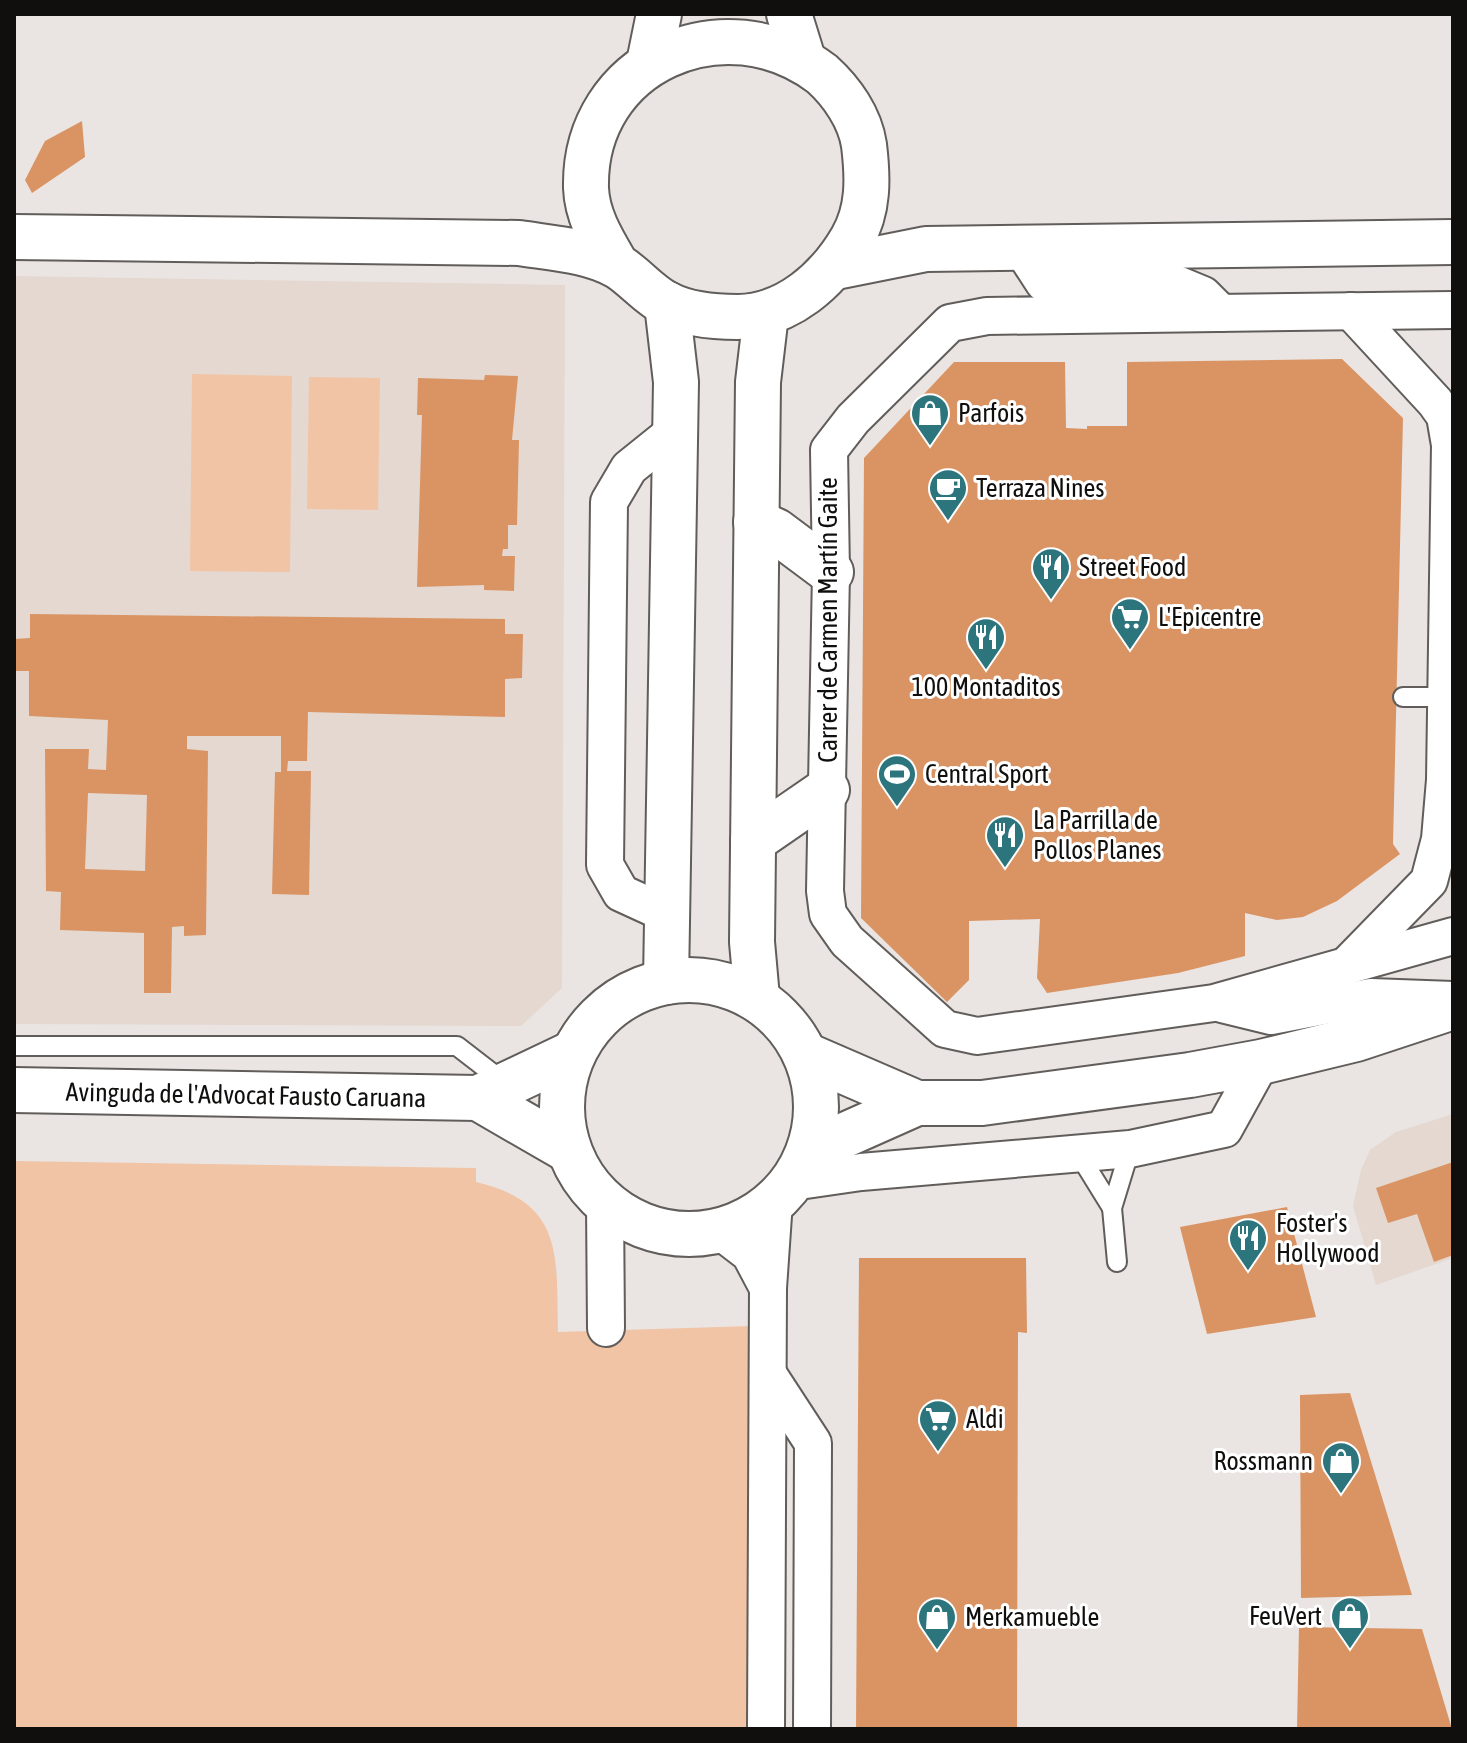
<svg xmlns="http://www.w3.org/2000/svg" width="1467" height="1743" font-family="'Asap Condensed',sans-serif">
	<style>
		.built { fill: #e4d8d0 }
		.green { fill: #f1c4a6 }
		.building { fill: #da9463; fill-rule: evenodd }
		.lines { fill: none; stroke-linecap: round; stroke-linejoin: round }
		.lane-casing { stroke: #615d5a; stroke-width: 22 }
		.street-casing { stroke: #615d5a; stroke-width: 40 }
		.secondary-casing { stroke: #615d5a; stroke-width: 48 }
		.lane { stroke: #fff; stroke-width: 18 }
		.street { stroke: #fff; stroke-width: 36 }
		.secondary { stroke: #fff; stroke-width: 44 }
		.labels { text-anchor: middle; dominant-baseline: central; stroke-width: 6; stroke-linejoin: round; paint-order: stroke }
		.poi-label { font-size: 26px; fill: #100f0e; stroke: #fff; text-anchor: start }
		.street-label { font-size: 26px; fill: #100f0e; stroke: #fff }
	</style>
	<rect width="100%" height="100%" fill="#eae5e2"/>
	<!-- built -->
	<g class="built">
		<polygon points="14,276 565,285 562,988 521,1026 14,1024"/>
		<polygon points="1453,1114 1453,1258 1376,1285 1353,1206 1361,1170 1370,1150 1396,1132"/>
	</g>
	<!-- green -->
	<g class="green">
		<polygon points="192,374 292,376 290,572 190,571"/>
		<polygon points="309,377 380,378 378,510 307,509"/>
		<path d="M14,1161L476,1168V1182C565,1203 556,1256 558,1332L752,1326L748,1729H14Z"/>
	</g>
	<!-- building -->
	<g class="building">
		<polygon points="82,121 85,157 32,193 25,180 45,141"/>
		<polygon points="1342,359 1403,418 1393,844 1400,854 1337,901 1303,917 1277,920 1245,913 1245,956 1178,973 1047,993 1037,978 1040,919 969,921 969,980 947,1002 861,918 864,458 954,362 1065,362 1066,428 1087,429 1087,426 1127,426 1127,362"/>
		<polygon points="485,375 518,376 512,440 519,440 517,525 508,525 508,549 503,549 502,556 515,556 514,591 484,590 484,585 417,587 422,415 417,415 418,378 484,380"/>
		<path d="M30,614L505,619V634H523L522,678L505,679V717L308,712L307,761H288L287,771H311L309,895L272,894L275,772H281V736H187V749L208,751L206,935L184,936V926L172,927L171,993H144V933L60,930L61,892L46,891L45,749H89L88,769L106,770L108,720L29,716V671H14V639L30,638ZM88,793L147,795L145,871L85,869Z"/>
		<polygon points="1453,1162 1453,1255 1434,1262 1417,1214 1388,1223 1376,1188"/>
		<polygon points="1287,1207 1316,1317 1207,1334 1180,1227"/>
		<polygon points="859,1258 1026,1258 1027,1333 1018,1332 1017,1729 856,1729"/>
		<polygon points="1350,1393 1412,1595 1301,1598 1300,1395"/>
		<polygon points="1299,1627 1422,1629 1452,1729 1297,1729"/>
	</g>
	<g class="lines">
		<!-- lane casing -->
		<g class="lane-casing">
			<g id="lane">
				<polyline points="1403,697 1447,697"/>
				<polyline points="14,1046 457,1046 505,1083"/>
				<polyline points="1078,1153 1112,1208"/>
				<polyline points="1117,1262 1112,1208 1130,1149"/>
			</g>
		</g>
		<!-- street casing -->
		<g class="street-casing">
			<g id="street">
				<polyline points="1022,249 1044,283 1174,283 1203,295 1221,313"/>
				<polyline points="1453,310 987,316 950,323 853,419 829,450 831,572 825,891 828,914 847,941 945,1029 977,1036 1214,1003 1453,936"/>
				<polyline points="669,915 621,893 605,865 609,502 629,468 675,431"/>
				<polyline points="1346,966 1429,881 1440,839 1445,780 1450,445 1445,416 1435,402 1351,311"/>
				<polyline points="1222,1004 1271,1016 1371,997 1453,1000"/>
				<polyline points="792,1182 861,1172 1130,1149 1224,1129 1261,1062"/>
				<polyline points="605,1204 606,1328"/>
				<polyline points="720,1231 750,1254 768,1288"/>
				<polyline points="768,1374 813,1443 812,1729"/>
				<polyline points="766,1729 768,1288 774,1201"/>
			</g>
		</g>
		<!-- secondary casing -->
		<g class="secondary-casing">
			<g id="secondary">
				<polyline points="789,14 802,56"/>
				<polyline points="650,58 659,14"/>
				<path d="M14,237L519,243C551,248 590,250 619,267C636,278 649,295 667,304C688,315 715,317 738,317C788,316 828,280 852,239C869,210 868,178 864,145C860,118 842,92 822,74C725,0 583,61 586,188C587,217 603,242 617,266"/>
				<polyline points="836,267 926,249 1453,242"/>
				<polyline points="756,522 776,531 831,572"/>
				<polyline points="753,841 827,790"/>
				<circle cx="689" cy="1107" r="127"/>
				<polyline points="666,982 676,382 667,304"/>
				<polyline points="757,998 752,942 758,382 766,314"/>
				<polyline points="806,1055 917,1103 982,1103 1190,1075 1261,1062 1356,1039 1453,1007"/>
				<polyline points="14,1090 478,1098 573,1053"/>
				<polyline points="478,1098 568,1150"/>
				<polyline points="809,1151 917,1103"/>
			</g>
		</g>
		<!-- lane -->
		<use href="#lane" class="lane"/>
		<!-- street -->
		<use href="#street" class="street"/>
		<!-- secondary -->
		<use href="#secondary" class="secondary"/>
	</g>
	<!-- icons -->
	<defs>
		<g id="shop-pin" transform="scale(2)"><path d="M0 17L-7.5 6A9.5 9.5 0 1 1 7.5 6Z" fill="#2c757d" stroke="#fff"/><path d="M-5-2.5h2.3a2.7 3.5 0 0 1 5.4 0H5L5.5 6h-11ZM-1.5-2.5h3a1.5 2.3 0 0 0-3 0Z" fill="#fff"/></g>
		<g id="cafe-pin" transform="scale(2)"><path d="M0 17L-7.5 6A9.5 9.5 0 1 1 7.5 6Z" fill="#2c757d" stroke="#fff"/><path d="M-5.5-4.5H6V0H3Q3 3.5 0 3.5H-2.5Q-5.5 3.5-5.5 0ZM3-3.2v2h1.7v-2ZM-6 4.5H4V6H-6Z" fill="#fff"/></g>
		<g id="restaurant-pin" transform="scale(2)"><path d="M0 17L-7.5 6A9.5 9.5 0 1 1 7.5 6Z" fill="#2c757d" stroke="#fff"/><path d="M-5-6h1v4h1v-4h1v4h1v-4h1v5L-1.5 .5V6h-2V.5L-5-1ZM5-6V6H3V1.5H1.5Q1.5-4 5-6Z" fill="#fff"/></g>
		<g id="supermarket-pin" transform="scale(2)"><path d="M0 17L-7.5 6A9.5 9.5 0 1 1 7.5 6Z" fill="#2c757d" stroke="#fff"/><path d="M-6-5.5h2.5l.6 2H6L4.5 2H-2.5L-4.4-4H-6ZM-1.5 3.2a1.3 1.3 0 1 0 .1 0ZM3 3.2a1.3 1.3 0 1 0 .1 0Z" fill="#fff"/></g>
		<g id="stadium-pin" transform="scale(2)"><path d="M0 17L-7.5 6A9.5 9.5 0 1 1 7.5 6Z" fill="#2c757d" stroke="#fff"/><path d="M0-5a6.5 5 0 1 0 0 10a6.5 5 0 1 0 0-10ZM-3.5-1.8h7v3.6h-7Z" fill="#fff"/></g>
	</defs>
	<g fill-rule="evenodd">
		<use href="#shop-pin" x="930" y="413"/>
		<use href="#cafe-pin" x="948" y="488"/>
		<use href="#restaurant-pin" x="1051" y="567"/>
		<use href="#supermarket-pin" x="1130" y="617"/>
		<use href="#restaurant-pin" x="986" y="637"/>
		<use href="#stadium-pin" x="897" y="774"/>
		<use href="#restaurant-pin" x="1005" y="835"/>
		<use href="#restaurant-pin" x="1248" y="1238"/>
		<use href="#supermarket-pin" x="938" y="1419"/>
		<use href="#shop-pin" x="1341" y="1461"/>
		<use href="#shop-pin" x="1350" y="1616"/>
		<use href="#shop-pin" x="937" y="1617"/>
	</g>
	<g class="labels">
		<!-- poi labels -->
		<g class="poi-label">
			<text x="958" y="413">Parfois</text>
			<text x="976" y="488">Terraza Nines</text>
			<text x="1079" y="567">Street Food</text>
			<text x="1158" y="617">L'Epicentre</text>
			<text x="986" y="687" text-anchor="middle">100 Montaditos</text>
			<text x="925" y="774">Central Sport</text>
			<text x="1033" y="820">La Parrilla de<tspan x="1033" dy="30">Pollos Planes</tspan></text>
			<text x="1276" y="1223">Foster's<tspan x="1276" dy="30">Hollywood</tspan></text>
			<text x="966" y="1419">Aldi</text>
			<text x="1313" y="1461" text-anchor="end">Rossmann</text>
			<text x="1322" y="1616" text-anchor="end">FeuVert</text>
			<text x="965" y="1617">Merkamueble</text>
		</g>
		<!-- street labels -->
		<g class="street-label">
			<text transform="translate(828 620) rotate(-90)">Carrer de Carmen Martín Gaite</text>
			<text transform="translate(246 1095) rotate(1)">Avinguda de l'Advocat Fausto Caruana</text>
		</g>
	</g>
	<!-- border -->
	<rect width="1467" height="1743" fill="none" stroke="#100f0e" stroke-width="32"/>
</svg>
